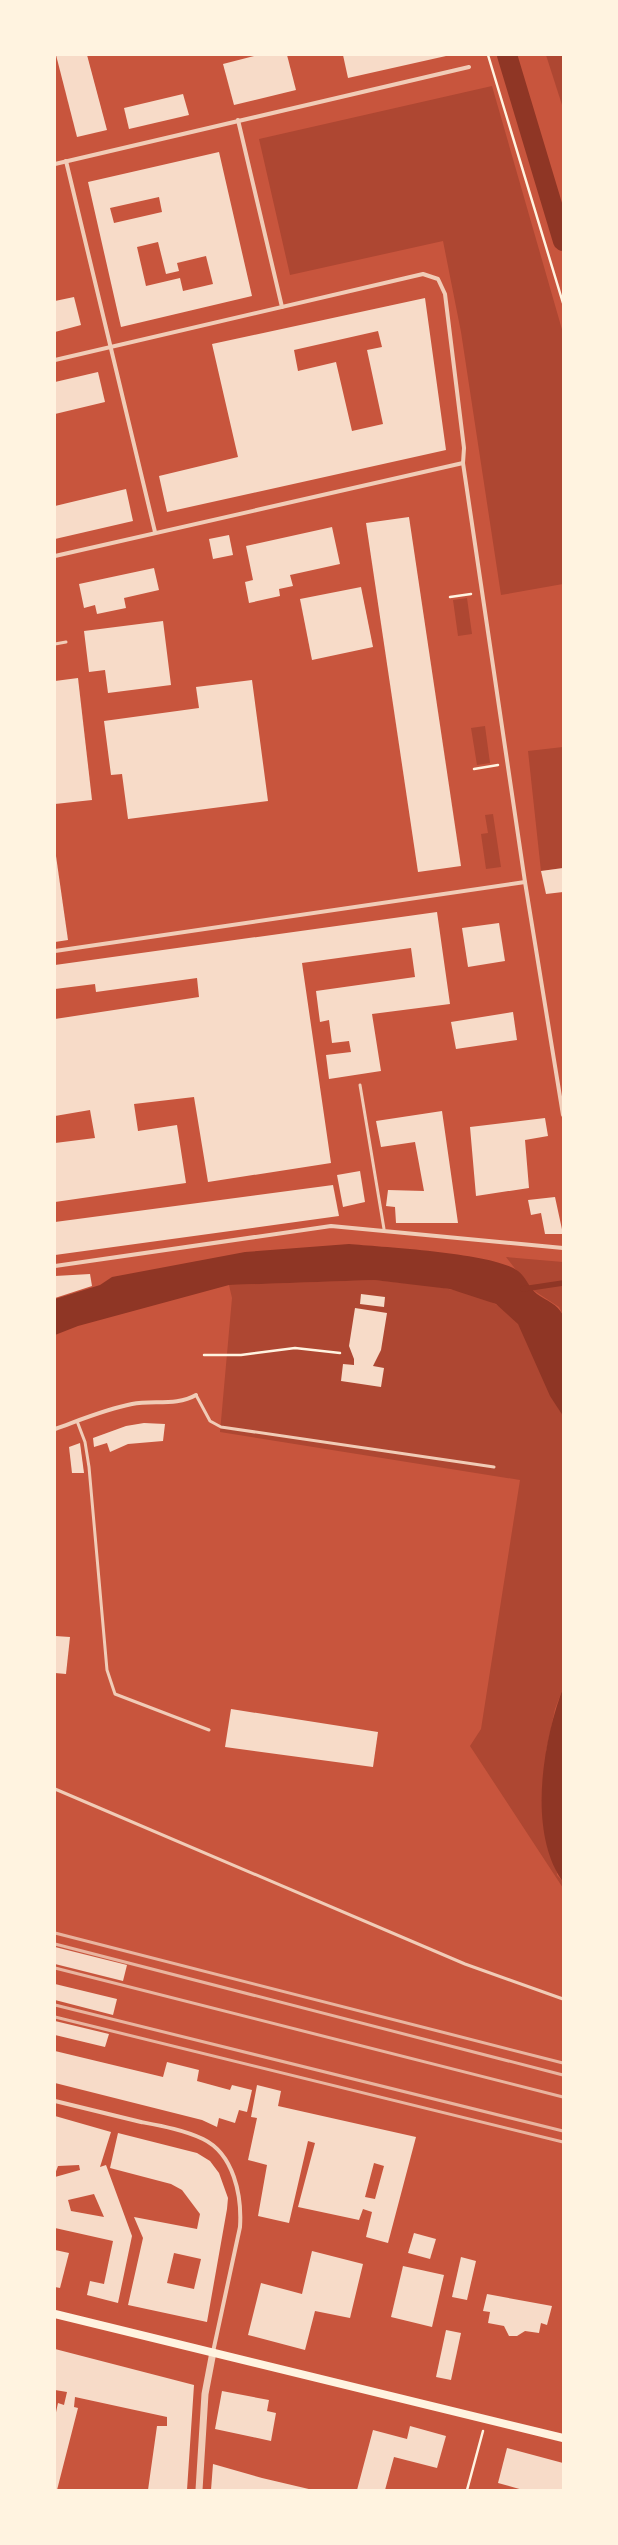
<svg xmlns="http://www.w3.org/2000/svg" width="618" height="2545" font-family="'Archivo Narrow',sans-serif">
	<style>
		.green { fill: #ae4732 }
		.water { fill: #8f3625 }
		.lines { fill: none; stroke-linecap: round; stroke-linejoin: round }
		.stream { stroke: #8f3625; stroke-width: 5.5 }
		.canal { stroke: #8f3625; stroke-width: 20 }
		.building { fill: #f7dbc8; fill-rule: evenodd }
		.path { stroke: #fff3e0; stroke-width: 2.5 }
		.service { stroke: #f1ccb7; stroke-width: 3 }
		.minor { stroke: #f1ccb7; stroke-width: 4 }
		.tertiary { stroke: #f1ccb7; stroke-width: 7 }
		.secondary { stroke: #fff3e0; stroke-width: 8 }
		.rail { stroke: #e9b49f; stroke-width: 3 }
	</style>
	<rect width="100%" height="100%" fill="#c8553d"/>
	<!-- green -->
	<g class="green">
		<polygon points="546,55 563,55 563,108"/>
		<polygon points="492,86 563,333 563,584 501,595 461,332 443,241 290,275 259,139"/>
		<polygon points="467,598 472,634 458,636 453,600"/>
		<polygon points="485,726 490,763 477,765 471,728"/>
		<polygon points="563,747 563,868 541,871 528,751"/>
		<polygon points="493,814 501,867 486,869 481,834 488,833 485,815"/>
		<polygon points="506,1257 563,1262 563,1315 559,1307 530,1288"/>
		<path d="M374,1280C414,1285 495,1286 519,1325C536,1354 545,1387 563,1416V1688L555,1709L546,1752L557,1875L563,1882V1888L470,1746L481,1729L520,1480L220,1432L232,1298L229,1285Z"/>
	</g>
	<!-- water -->
	<g class="water">
		<path d="M349,1244C382,1247 495,1253 518,1271C526,1277 529,1288 537,1294C547,1301 557,1304 563,1315V1416L550,1396L518,1324L496,1304L450,1289L374,1280L229,1285L78,1326L55,1335V1299L100,1285L112,1277L245,1252Z"/>
		<path d="M563,1688V1882C527,1832 543,1741 563,1688Z"/>
	</g>
	<g class="lines">
		<!-- stream -->
		<polyline class="stream" points="523,1289 563,1283"/>
		<!-- canal -->
		<polyline class="canal" points="507,55 563,241"/>
	</g>
	<!-- building -->
	<g class="building">
		<polygon points="56,55 87,55 107,130 77,137"/>
		<polygon points="258,55 287,55 296,90 234,105 223,64"/>
		<polygon points="343,55 446,55 446,56 348,78"/>
		<polygon points="183,94 189,115 129,129 124,108"/>
		<path d="M219,152L252,296L121,327L88,182ZM159,197L162,212L114,223L110,208ZM158,242L166,274L179,271L177,263L206,256L213,284L183,291L180,278L146,286L137,247Z"/>
		<polygon points="74,297 81,325 55,332 55,301"/>
		<path d="M425,298L446,450L167,512L159,476L238,457L212,344ZM378,331L382,347L367,350L383,424L352,431L336,362L298,371L294,350Z"/>
		<polygon points="98,372 105,402 55,414 55,382"/>
		<polygon points="126,489 133,521 55,539 55,506"/>
		<polygon points="409,517 461,866 418,872 366,523"/>
		<polygon points="332,527 340,564 290,575 293,586 279,589 280,596 249,603 245,582 253,580 246,546"/>
		<polygon points="229,535 233,555 213,559 209,539"/>
		<polygon points="154,568 159,590 124,598 126,608 97,614 95,605 84,608 79,584"/>
		<polygon points="361,587 373,647 312,660 300,599"/>
		<polygon points="163,621 171,685 108,693 105,670 89,672 84,631"/>
		<polygon points="78,678 92,800 55,804 55,681"/>
		<polygon points="252,680 268,801 128,819 122,774 111,775 104,721 199,708 196,687"/>
		<polygon points="55,849 68,940 55,942"/>
		<polygon points="563,868 563,892 546,894 541,871"/>
		<polygon points="437,912 450,1004 372,1014 381,1071 329,1079 326,1055 351,1052 349,1041 332,1043 329,1020 320,1022 316,991 415,977 411,948 302,963 331,1163 208,1182 194,1097 134,1104 138,1131 177,1125 186,1183 55,1202 55,1143 95,1138 90,1110 55,1116 55,1019 199,997 197,978 96,992 95,984 55,989 55,965"/>
		<polygon points="499,923 505,961 468,967 462,928"/>
		<polygon points="513,1012 517,1040 456,1049 451,1022"/>
		<polygon points="442,1111 458,1223 396,1223 395,1207 386,1206 388,1190 424,1191 415,1142 381,1147 376,1121"/>
		<polygon points="545,1118 548,1136 525,1140 529,1188 476,1196 470,1127"/>
		<polygon points="360,1171 365,1202 343,1207 337,1175"/>
		<polygon points="333,1185 339,1216 55,1255 55,1222"/>
		<polygon points="555,1197 563,1234 545,1234 541,1213 531,1215 528,1200"/>
		<polygon points="90,1274 92,1286 55,1298 55,1276"/>
		<polygon points="361,1294 385,1297 384,1307 360,1304"/>
		<polygon points="355,1308 387,1313 381,1350 373,1366 384,1368 381,1387 341,1381 343,1364 354,1365 354,1359 349,1346"/>
		<polygon points="144,1423 165,1424 163,1441 128,1444 110,1452 107,1443 94,1447 93,1438 126,1426"/>
		<polygon points="80,1443 84,1473 72,1473 69,1447"/>
		<polygon points="55,1636 70,1637 66,1674 55,1673"/>
		<polygon points="231,1709 378,1732 373,1767 225,1747"/>
		<polygon points="55,1947 127,1965 123,1981 55,1964"/>
		<polygon points="55,1984 117,1999 113,2015 55,2000"/>
		<polygon points="55,2021 109,2034 105,2047 55,2035"/>
		<polygon points="55,2051 163,2077 167,2062 199,2070 197,2081 230,2090 232,2085 252,2090 247,2112 239,2110 235,2123 219,2118 217,2127 202,2120 55,2083"/>
		<path d="M257,2085L281,2091L278,2106L416,2137L388,2243L366,2237L372,2212L363,2209L359,2220L298,2207L315,2143L308,2141L289,2223L258,2216L267,2165L248,2160L257,2118L251,2117ZM374,2163L384,2166L375,2199L365,2197Z"/>
		<path d="M55,2116L111,2132L100,2167L106,2165L132,2236L118,2303L87,2295L90,2281L104,2284L113,2241L55,2228V2177L80,2170L79,2165L58,2166L55,2174ZM94,2194L104,2217L71,2211L68,2200Z"/>
		<path d="M118,2133L197,2153L210,2161L219,2173L228,2198L227,2209L207,2322L128,2305L143,2238L134,2217L197,2229L200,2214L182,2190L171,2184L110,2168ZM174,2253L201,2259L194,2289L167,2283Z"/>
		<polygon points="414,2233 436,2239 430,2259 408,2253"/>
		<polygon points="55,2250 69,2253 60,2288 55,2287"/>
		<polygon points="312,2251 363,2264 350,2318 315,2311 305,2350 248,2335 261,2283 302,2294"/>
		<polygon points="461,2257 476,2261 467,2300 452,2297"/>
		<polygon points="403,2266 444,2275 432,2327 391,2317"/>
		<polygon points="487,2294 552,2306 547,2325 541,2323 539,2333 525,2331 517,2336 509,2336 504,2326 488,2323 490,2312 483,2311"/>
		<polygon points="446,2330 461,2333 451,2380 436,2377"/>
		<polygon points="55,2349 194,2385 187,2490 148,2490 157,2426 167,2426 167,2417 75,2397 74,2407 78,2408 57,2490 55,2490 55,2417 58,2403 64,2405 67,2392 55,2390"/>
		<polygon points="222,2391 269,2400 267,2411 276,2413 271,2441 215,2429"/>
		<polygon points="410,2426 446,2436 437,2468 394,2457 385,2490 357,2490 373,2430 407,2439"/>
		<polygon points="507,2448 563,2463 563,2490 523,2490 498,2483"/>
		<polygon points="213,2464 262,2478 313,2490 211,2490"/>
	</g>
	<g class="lines">
		<!-- path -->
		<g class="path">
			<polyline points="488,55 563,303"/>
			<polyline points="450,597 471,594"/>
			<polyline points="474,769 498,765"/>
			<polyline points="204,1355 241,1355 295,1348 340,1353"/>
			<polyline points="467,2490 483,2431"/>
		</g>
		<!-- service -->
		<g class="service">
			<polyline points="55,644 66,642"/>
			<polyline points="360,1085 384,1229"/>
			<polyline points="196,1395 210,1421 221,1427 494,1467"/>
			<polyline points="77,1421 85,1442 89,1467 107,1670 115,1694 209,1730"/>
			<polyline points="55,1789 465,1964 563,1999"/>
		</g>
		<!-- minor -->
		<g class="minor">
			<polyline points="238,120 282,307"/>
			<polyline points="66,161 155,532"/>
			<polyline points="55,164 469,67"/>
			<polyline points="55,360 423,274 438,279 445,294 464,448 463,463 525,882 563,1115"/>
			<polyline points="55,556 463,463"/>
			<polyline points="55,951 525,882"/>
			<polyline points="55,1266 331,1226 563,1248"/>
			<path d="M55,1429C80,1420 106,1409 132,1404C153,1400 177,1406 196,1395"/>
			<path d="M55,2101C84,2108 113,2115 141,2122C162,2126 184,2130 203,2139C234,2154 242,2196 240,2227L213,2352"/>
		</g>
		<!-- tertiary -->
		<polyline class="tertiary" points="199,2490 205,2394 213,2352"/>
		<!-- secondary -->
		<polyline class="secondary" points="55,2314 563,2438"/>
		<!-- rail -->
		<g class="rail">
			<polyline points="55,1933 563,2063"/>
			<polyline points="55,1944 563,2075"/>
			<polyline points="55,1968 563,2097"/>
			<polyline points="55,2005 563,2131"/>
			<polyline points="55,2017 563,2142"/>
		</g>
	</g>
	<!-- border -->
	<rect width="618" height="2545" fill="none" stroke="#fff3e0" stroke-width="112"/>
</svg>
